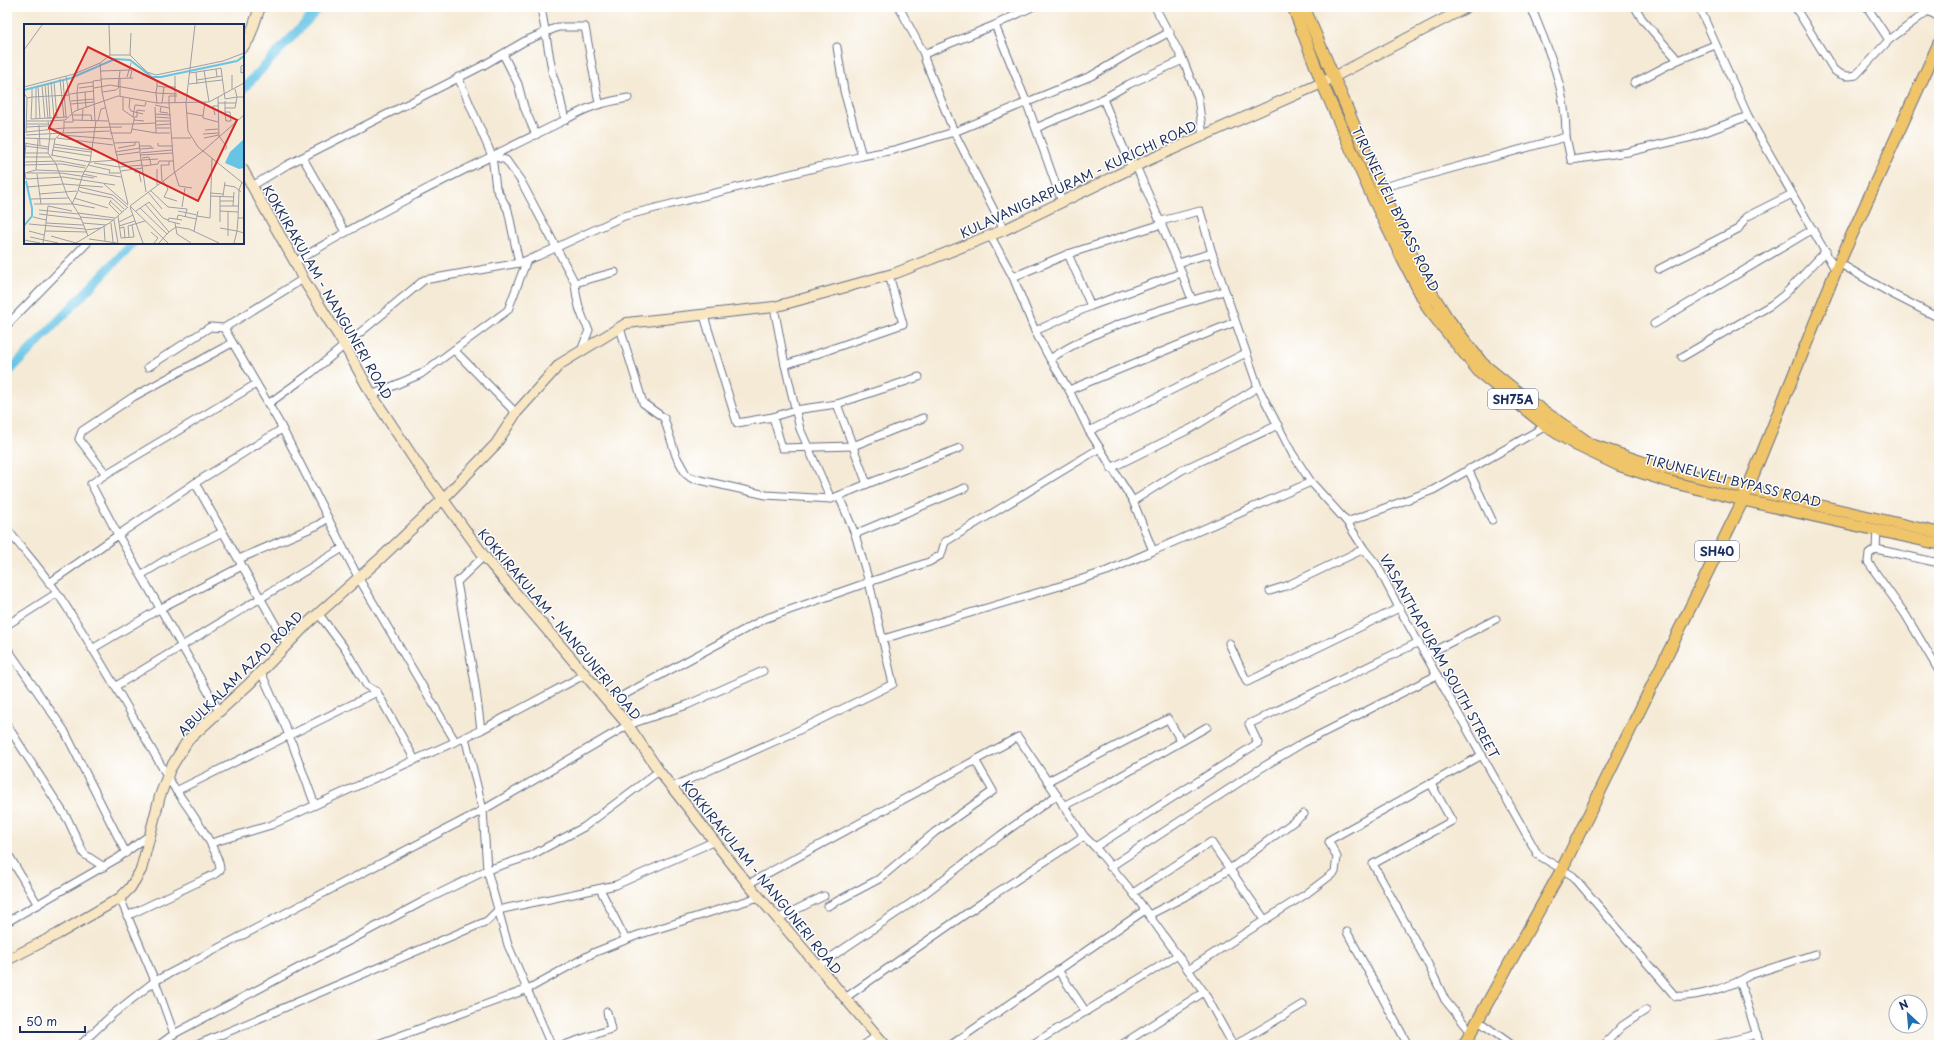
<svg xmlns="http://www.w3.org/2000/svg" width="1946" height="1052" font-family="'Playpen Sans',sans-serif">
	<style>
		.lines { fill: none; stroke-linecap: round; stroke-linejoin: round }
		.canal { stroke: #67c4e5; stroke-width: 9 }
		.minor-casing { stroke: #677088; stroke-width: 9 }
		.secondary-casing { stroke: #677088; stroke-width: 12 }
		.primary-casing { stroke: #677088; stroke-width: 13 }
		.minor { stroke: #fff; stroke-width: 7 }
		.secondary { stroke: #f9e7c3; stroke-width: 10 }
		.primary { stroke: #f0c469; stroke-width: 11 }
		.labels { text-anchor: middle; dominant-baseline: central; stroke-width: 3; stroke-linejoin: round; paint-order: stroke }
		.shield { fill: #fff; stroke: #5f6d8e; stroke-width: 1 }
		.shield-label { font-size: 12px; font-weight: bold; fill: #1b2f5e }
		.street-label { font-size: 13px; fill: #1b2f5e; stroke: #fff }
		.inset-river { fill: none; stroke: #67c4e5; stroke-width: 2 }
		.inset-road { fill: none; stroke: #9e9fa6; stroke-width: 1 }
		.view { fill: #d62828; fill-opacity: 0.15; stroke: #d62828; stroke-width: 2 }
		.inset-edge { fill: none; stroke: #1b2f5e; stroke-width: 2 }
	</style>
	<rect width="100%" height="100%" fill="#fff"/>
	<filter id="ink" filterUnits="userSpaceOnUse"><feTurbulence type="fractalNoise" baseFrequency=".025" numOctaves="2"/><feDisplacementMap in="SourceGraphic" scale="8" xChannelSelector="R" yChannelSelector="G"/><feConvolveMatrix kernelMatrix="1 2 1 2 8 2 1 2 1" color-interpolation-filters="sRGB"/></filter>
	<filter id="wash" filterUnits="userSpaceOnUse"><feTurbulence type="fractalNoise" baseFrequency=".012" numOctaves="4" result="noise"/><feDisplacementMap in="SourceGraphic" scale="16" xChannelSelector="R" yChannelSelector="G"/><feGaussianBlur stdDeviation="0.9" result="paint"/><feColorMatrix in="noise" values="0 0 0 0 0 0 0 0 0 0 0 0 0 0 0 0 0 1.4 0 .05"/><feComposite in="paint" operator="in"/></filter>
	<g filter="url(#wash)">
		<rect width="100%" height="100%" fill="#f5ead6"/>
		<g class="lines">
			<!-- canal -->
			<g class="canal">
				<polyline points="243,89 320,7"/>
				<polyline points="7,374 133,243"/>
			</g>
		</g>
	</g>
	<g filter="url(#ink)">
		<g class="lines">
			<!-- minor casing -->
			<g class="minor-casing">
				<g id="minor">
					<polyline points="541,7 553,76 559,93 565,120"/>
					<polyline points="899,7 924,54 995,25"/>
					<polyline points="1032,7 995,25 1026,101 1062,202"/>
					<polyline points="1155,7 1183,60 1198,97 1203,136"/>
					<polyline points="1635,7 1642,19 1678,60"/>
					<polyline points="1699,7 1748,116 1836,271"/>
					<path d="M1795,7L1834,70C1841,76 1847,77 1856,75L1889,40L1867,7"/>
					<polyline points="1889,40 1928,11 1939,17"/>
					<polyline points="837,47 844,91 862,156"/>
					<polyline points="503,54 518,84 524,107 536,135"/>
					<polyline points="458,77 492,156 496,188 508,210 519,263"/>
					<polyline points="1634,83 1678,60 1715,45"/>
					<polyline points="1036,128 1103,99"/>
					<polyline points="1566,137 1571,160 1628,152 1692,137 1748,116"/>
					<path d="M492,156L506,160L521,181L575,283C576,299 581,317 589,330L581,351"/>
					<polyline points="303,158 345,232"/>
					<path d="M1136,166L1178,263L1212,253L1258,387L1292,453L1311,482L1347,522L1364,549L1377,565L1399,608L1538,855L1573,876L1675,996C1696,998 1731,987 1750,975L1815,954"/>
					<polyline points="1132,168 1103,99 1129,84 1183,60"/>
					<polyline points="252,186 287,165 482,66 525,41 558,27 585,27 599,103"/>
					<path d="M1380,188L1566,137C1567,91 1548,48 1531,7"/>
					<polyline points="1161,221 1200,211 1212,253"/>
					<polyline points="1004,230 954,132 1091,76 1130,53 1170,32"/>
					<polyline points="990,235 1013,277 1068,254 1162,224"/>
					<polyline points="1068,254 1091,306 1181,273"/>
					<path d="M295,262C382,209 474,165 565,120C589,106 601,103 628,98"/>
					<polyline points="1178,263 1192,300"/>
					<polyline points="1839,263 1892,294 1939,318"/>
					<polyline points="1659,269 1738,229 1746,217 1792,194"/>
					<polyline points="889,275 903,324 785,365 800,429 831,499 867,484 837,404 919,377"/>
					<polyline points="1013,277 1035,331 1050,359 1069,390 1089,431 1133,501 1153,551 1311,482"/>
					<polyline points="303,279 224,328 280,424 358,577 455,741"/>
					<polyline points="575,283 615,272"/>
					<polyline points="774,307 785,365"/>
					<polyline points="704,316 737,423 773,417 782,448 853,446 923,418"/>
					<polyline points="1654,324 1813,229"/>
					<polyline points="7,325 87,243"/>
					<polyline points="620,328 643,403 664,418 676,456 686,474 691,478 766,495 831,499"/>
					<polyline points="1035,331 1091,306"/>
					<polyline points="454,350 516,413"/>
					<polyline points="1682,357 1771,305 1784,295 1826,251"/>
					<path d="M1050,359C1101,325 1165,308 1224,291"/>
					<polyline points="148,367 210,327 224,328"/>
					<polyline points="1069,390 1235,322"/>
					<polyline points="372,395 421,374 508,310 527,260"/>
					<polyline points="268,404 311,373 424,280 519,263 538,256 624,216 862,156 894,150 954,132 925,60 924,54"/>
					<polyline points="773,417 795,410 837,404"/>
					<polyline points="282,429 195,483 287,645"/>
					<polyline points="1089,431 1246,353"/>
					<polyline points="1111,468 1192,428 1258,387"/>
					<polyline points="1468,469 1492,520"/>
					<polyline points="106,474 256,384"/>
					<polyline points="195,483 118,535 219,711"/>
					<polyline points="867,484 960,448"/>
					<polyline points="839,496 855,534 965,488"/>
					<polyline points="1133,501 1182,470 1278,425"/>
					<polyline points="1347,522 1433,490 1546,426"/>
					<path d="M7,529C24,551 42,571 58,594C99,655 134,720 172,784C184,803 220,849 220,870L215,874L127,916"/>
					<polyline points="1877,529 1876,549 1869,554 1868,562 1905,614 1939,671"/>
					<polyline points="1876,549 1939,563"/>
					<polyline points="141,575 167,559 223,532"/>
					<polyline points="49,583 118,535 91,484 106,474 79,439 82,431 133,397 232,343"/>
					<polyline points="1270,591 1286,586 1364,549"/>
					<polyline points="318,613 345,649 367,686 377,692"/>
					<polyline points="7,625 57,593"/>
					<polyline points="883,639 1070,583 1107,571 1153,551"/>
					<polyline points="1229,643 1247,682 1399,608"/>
					<polyline points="7,648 64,730 126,853"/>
					<polyline points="92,649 161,608 242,566 239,559 318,525 328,518"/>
					<polyline points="1426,655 1496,619"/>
					<polyline points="261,672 289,735 315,805"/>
					<polyline points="116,686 343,548"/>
					<polyline points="609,703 764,619 869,582 855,534"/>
					<polyline points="7,725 68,820 84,854 104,867"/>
					<polyline points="481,730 475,683 457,582 484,556"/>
					<polyline points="465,737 483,810 487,870 508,945 551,1045"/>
					<polyline points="1048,781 1168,719 1181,741"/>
					<polyline points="1431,784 1452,821 1373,864 1428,964 1445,1000 1471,1032"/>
					<polyline points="672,787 791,734 893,684 869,582 929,562 941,555 945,542 1100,448"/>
					<polyline points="176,791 377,692 415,760"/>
					<polyline points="1063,806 1105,785 1207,727"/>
					<polyline points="211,843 271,825 481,730 584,675"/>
					<polyline points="7,852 38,905"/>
					<polyline points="1110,867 1258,770 1303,743 1437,675"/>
					<polyline points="748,884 1018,737 1084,836"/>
					<polyline points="600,889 626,940"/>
					<polyline points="1133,893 1211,842 1265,920 1188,970"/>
					<polyline points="120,898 155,981 483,810 628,725 687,705 763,671"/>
					<polyline points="828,906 879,879 935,832 993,791 975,760"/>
					<polyline points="1149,915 1192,893 1230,869 1304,814"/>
					<polyline points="777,919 824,896"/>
					<polyline points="1265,920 1306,894 1335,872 1337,857 1329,842 1331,839 1482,755"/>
					<polyline points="7,922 118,858 151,834"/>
					<polyline points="1347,932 1408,1045"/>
					<polyline points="818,966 923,895 1001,835 1057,795"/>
					<polyline points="1058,970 1086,1012"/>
					<polyline points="1740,981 1760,1045"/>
					<polyline points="845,998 993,895 1084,836 1095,847"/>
					<polyline points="1477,1020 1512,1045"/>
					<polyline points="174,1034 424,901 487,870 530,856 584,827 659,771"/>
					<polyline points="80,1045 113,1014 155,981 174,1034 159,1045"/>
					<polyline points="197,1045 487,921 498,910 616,885 715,841"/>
					<polyline points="375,1045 528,989 593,953 638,935 759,897"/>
					<polyline points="564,1045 611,1029 607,1012"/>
					<polyline points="864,1045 877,1036"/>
					<polyline points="951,1045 1145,910"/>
					<polyline points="1031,1045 1178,955"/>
					<polyline points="1121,1045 1204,992"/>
					<polyline points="1233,1045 1204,992 1133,893 1095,847 1258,743 1249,724 1419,642"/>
					<polyline points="1235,1045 1303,1004"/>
					<polyline points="1604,1045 1622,1026 1646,1010"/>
					<polyline points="1715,1045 1757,1034"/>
				</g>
			</g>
			<!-- secondary casing -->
			<g class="secondary-casing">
				<g id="secondary">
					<polyline points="243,47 249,39 260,7"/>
					<polyline points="243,170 295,262 303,279 345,346 372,395 416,462 484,556 628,725 659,771 748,884 885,1045"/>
					<polyline points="7,960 58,934 120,898 130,888 141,870 160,796 170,769 188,740 249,684 309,622 382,557 443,499 496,444 516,413 560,364 627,323 774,307 896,273 1004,230 1144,162 1322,83 1467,7"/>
				</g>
			</g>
			<!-- primary casing -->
			<g class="primary-casing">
				<g id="primary">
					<polyline points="1293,7 1322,83 1370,192 1403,260 1429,310 1480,373 1546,426 1576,445 1618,465 1667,481 1743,500 1939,544"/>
					<polyline points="1304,7 1396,224 1431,292 1446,316 1482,363 1525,398 1592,445 1648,464 1747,489 1939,533"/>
					<polyline points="1464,1045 1562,869 1743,500 1839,263 1939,43"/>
				</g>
			</g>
			<!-- minor -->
			<use href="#minor" class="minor"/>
			<!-- secondary -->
			<use href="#secondary" class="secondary"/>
			<!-- primary -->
			<use href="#primary" class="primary"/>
		</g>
	</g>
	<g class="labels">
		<!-- shield labels -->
		<g class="shield">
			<rect x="1488" y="389" width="50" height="20" rx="3"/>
			<rect x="1695" y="541" width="44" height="20" rx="3"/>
		</g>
		<g class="shield-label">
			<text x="1513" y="399">SH75A</text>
			<text x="1717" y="551">SH40</text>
		</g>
		<!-- street labels -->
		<g class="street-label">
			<text transform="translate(1078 179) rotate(-25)">KULAVANIGARPURAM - KURICHI ROAD</text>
			<text transform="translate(1396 209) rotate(64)">TIRUNELVELI BYPASS ROAD</text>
			<text transform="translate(328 292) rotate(60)">KOKKIRAKULAM - NANGUNERI ROAD</text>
			<text transform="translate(1733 480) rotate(14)">TIRUNELVELI BYPASS ROAD</text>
			<text transform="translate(560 624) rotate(50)">KOKKIRAKULAM - NANGUNERI ROAD</text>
			<text transform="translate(1440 656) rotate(61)">VASANTHAPURAM SOUTH STREET</text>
			<text transform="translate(240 673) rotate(-45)">ABULKALAM AZAD ROAD</text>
			<text transform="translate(762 877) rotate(51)">KOKKIRAKULAM - NANGUNERI ROAD</text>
		</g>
	</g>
	<!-- overview -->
	<g transform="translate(24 24)">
		<rect width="220" height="220" fill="#f5ead6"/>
		<path d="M220,115V144L215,145L201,139L206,128Z" fill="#67c4e5"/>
		<path class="inset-river" d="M0,66L47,54L91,35L106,36L128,53H137L213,37L220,32M0,202L8,192V184L2,157"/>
		<path class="inset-road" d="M85,1L86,31L76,39L78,68L104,180M171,1L162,79L164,107L174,123L220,160M0,26L18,1M86,31H106M106,31L123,48L132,51L199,37L220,29M106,31L107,9M220,41L217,42V49L220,48M192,45L197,44L201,75L213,73L212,79H194M180,46L185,78M77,47L106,46L108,47L106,54M172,48L173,60M166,49L192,45L193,53M208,51V65M42,52L49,96M103,53L107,39M36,55L40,94M77,55L109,54M39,56L42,93M173,56L198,52M133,57V62L140,63M27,58L30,94M30,58L33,94M21,60L24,95M24,60L26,95M165,60L198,56M14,62L16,95M18,62L21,95M0,63L50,50L76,39M94,63L96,47M12,64V95M55,64L70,62M70,64L86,61L132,69L133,62M8,65V73L46,71M211,65L213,73H220M78,68L92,66L95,63M0,69L3,74L2,109M46,70L53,69L54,60L69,58M96,72V54M99,73V86L109,93M194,73L195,113M3,74L8,73L7,95L43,93M106,74L105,83L107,87L119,90M47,77L70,75M201,77V90L202,97H207L206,88H201M133,79L132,69L153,70M138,79L140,63H152M145,79L150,146L155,162L168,164M145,79V72H153M151,79V52M47,80L70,78M131,81L145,84M131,83L132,109H146M137,83L136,88L144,89M62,84L61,68L70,67M201,84H211L212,79M54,86L53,69L61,68M121,87L113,86V93H109L111,81L121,82L122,78M163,89L179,92L181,78M131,90L147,91M48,91H67L68,97M191,91L189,82H194M179,92V94L194,98M110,93V96L120,97M132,93L146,94M2,97H24M40,97V104L98,103M58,97L59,85M71,97L69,57L77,56M72,97L66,138L59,150L55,163L89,171L103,183M74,97L77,85L81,84M132,97H146M40,98H49V96L84,97M2,100H24M85,100H109L110,96M15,101L16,122M132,101L146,100M2,103L24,102M132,104H146M108,105L132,109M181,106L194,105M39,109L86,107M86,109H107L109,100L132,99M179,110L195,109M2,111L39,109L40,104L2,108M37,111L88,115M195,112L203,123L201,126M0,114L26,115M33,114L89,121M148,114H167M180,114L195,111M26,115H31L36,110M0,119L24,123M2,119L0,141L38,140L61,144M90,119L115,118L116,128M134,119V122H149M30,120L67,126M1,122L24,125M115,122H127V124M29,123L67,128M94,124L111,121V118M116,125L130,124M28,126L67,132M91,128L116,124M1,129H24M27,131L66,138L93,136M28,131L31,115M93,131L116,128M117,131L149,129M0,133H27M118,134L125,133L126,136L127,141L119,142M118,136L134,135M0,138L36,137L62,142M70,139L95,143L119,141M97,139L118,136M64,141L86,146L85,149H96M127,141L134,140L135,137H150M111,145V148H115L117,158M133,145V161M12,146L14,115M60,147L97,153M97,147L119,144M60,148L12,146L1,149L2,155L39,153L91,161M3,149H37L70,154M13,150L17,180M59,150L73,153M138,157L137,141H145V137M139,157L144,165L140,173L153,177M218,158L215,166L214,194H220M80,160L104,181M200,161L211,163L217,168M3,163L39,160L79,163M55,163L54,166L57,168L88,174L100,185M126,166L144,183L163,185L161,193M122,168L116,129L148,126M124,168L138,185M210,168L209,182H214M186,169L199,170M15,170L53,167M186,172L210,173M196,172V187M199,172L201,158M50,174L84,184M7,175L45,174M87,176L85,180L95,190M86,177L98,188M196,177H209M10,180H50L71,184M48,180L54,167M24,182L48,187M106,182L144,219M106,182L179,127L220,91M196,182H209M106,183L119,219M158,183L161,164M116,184L143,210L145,208L121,180M220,185V204M15,186L55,190M112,187L125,178L139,194L144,196M154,187L173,191M204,187V212M54,189L91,194M15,190L57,195M94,192L97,214L110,213L108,201M173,192L186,194L188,134M9,193L22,196M56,193L89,196M153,195L154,191L172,195M90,196L94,219M95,198L109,191M196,198V187L214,188M22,199L24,182M59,199L82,201M87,199L89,218M151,199L153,210L167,219M5,200L61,205M156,200L144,197L145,194L158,196M59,201L22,199L21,207L63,208M80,202L81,217M95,202L111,197M96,204L100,203L101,214M196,204L213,207L214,194M62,206L77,204M5,207L20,211M170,207L174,187M127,208L134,214L130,219M145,208L152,203L165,205L195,219M27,212L52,219M64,212L56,192L43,171L32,140L24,129L26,110L24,97L41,96L51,87L94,72L133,79L185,78L220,59M6,213L34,219M105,213L104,202L121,197M65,215L93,219M0,216L16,219M19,219L21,207M52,219L87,198L104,183M135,219L143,210M210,219L213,207L220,209"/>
		<path class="view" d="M64,23L213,96L174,177L25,104Z"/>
		<rect width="220" height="220" class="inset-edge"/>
	</g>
	<!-- margin -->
	<rect width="1946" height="1052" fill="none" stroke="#fff" stroke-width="24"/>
	<!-- north arrow -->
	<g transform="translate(1908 1014) rotate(334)"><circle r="19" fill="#ffffff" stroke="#a4acbf"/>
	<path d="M0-3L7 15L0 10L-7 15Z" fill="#1f6fb2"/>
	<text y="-6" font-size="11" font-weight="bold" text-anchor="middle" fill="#1b2f5e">N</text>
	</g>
	<!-- scale -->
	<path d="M20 1026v6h65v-6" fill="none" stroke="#1b2f5e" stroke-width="2"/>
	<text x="26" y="1026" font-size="12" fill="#1b2f5e" stroke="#ffffff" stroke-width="3" paint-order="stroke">50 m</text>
</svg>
